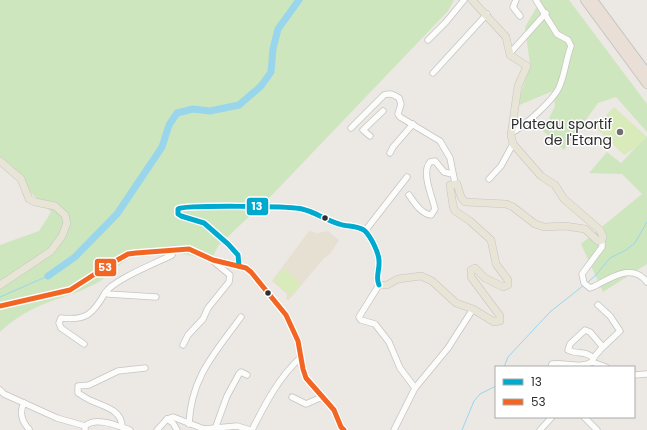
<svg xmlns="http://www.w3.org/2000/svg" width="647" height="430" font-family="Poppins,sans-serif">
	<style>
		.education { fill: #e6e0d3 }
		.green { fill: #cee6be }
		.pitch { fill: #d9eabb }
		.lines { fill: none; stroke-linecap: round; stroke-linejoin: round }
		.stream { stroke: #99d6ec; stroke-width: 1 }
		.river { stroke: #99d6ec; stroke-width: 7 }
		.minor-casing { stroke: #c5c4c5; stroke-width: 7 }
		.major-casing { stroke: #c6c5c4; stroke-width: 8 }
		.highway-casing { stroke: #c6c5c4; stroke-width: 10 }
		.minor { stroke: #fcfcfb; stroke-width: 5.5 }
		.major { stroke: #e8e4d6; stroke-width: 7 }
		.highway { stroke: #eadfd6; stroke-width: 8 }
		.bus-1-casing { stroke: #fff; stroke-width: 8 }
		.bus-2-casing { stroke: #fff; stroke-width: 8 }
		.bus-1 { stroke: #00a9ce; stroke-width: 5 }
		.bus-2 { stroke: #f26522; stroke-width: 5 }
		.poi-dot { fill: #706f6e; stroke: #fff; stroke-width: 1.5 }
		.bus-dot { fill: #2e2e2e; stroke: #fff; stroke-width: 1.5 }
		.labels { text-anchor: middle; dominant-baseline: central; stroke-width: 3; stroke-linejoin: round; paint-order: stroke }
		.poi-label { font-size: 14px; fill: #2e2e2e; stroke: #fff; text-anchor: end }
		.line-badge { stroke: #fff; stroke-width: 1.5 }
		.badge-label { font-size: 11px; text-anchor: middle; font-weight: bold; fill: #fff }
	</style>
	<rect width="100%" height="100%" fill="#ece8e4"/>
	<!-- education -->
	<polygon class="education" points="309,231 317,233 328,231 339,240 330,254 324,258 288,301 286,298 287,294 272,281"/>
	<!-- green -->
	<g class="green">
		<path d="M0,0H454L448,11L272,195L218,246L210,263C194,251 151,251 132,257C119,262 108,278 95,284C80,292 65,296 49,302C32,308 13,319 0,332V245L39,231L51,212L0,163Z"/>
		<polygon points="541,0 569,0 647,104 647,132 616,97 598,103 564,150 543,131 555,106 553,91 517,106 530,65 525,27"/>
		<polygon points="647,136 647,264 603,292 581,244 642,194 622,174 589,173 607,152 621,163"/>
	</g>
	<!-- pitch -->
	<g class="pitch">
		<polygon points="614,107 647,137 637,147 624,155 595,127"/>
		<polygon points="284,268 301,284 291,296 273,281"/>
	</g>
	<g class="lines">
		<!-- stream -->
		<g class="stream">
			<polyline points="588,282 595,276 610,258 626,250 635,243 647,222"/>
			<polyline points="0,297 48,276"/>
			<polyline points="504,367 508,357 550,312 584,285"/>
			<polyline points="462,430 474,401 480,394 496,386"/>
		</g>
		<!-- river -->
		<polyline class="river" points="48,276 75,257 117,214 162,147 169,125 177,113 193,109 210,111 239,105 261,86 271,72 273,49 278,29 299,0"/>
		<!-- minor casing -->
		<g class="minor-casing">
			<g id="minor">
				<polyline points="516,0 513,7 520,16"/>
				<polyline points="428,40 446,22 464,0"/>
				<polyline points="511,52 546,13"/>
				<polyline points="433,73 487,14"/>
				<path d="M351,128L384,95C390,93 393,94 399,98L401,104L398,114L400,117L440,141L450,158L455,183"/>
				<path d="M511,133C524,127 556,98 560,85C565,73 566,59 571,46L568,40L557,34L536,0"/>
				<polyline points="370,136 363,130 383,111"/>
				<polyline points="390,153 393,147 413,124"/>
				<polyline points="489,179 501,166 513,144"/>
				<path d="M409,195C414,202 421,214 431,215L435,209C432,196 421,172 430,162L435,161L444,172L452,174"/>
				<polyline points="365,231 407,177"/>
				<path d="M602,240V247L582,274L584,283L590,288L595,286C612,277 632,263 647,282"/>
				<polyline points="379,285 359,317 361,320 375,324 389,342 400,368 415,388 394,430"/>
				<path d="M156,297L108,294L105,293C113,280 156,263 172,255L174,249"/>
				<polyline points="598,305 610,316 620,331 602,348"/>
				<path d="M84,344L61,328L59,323L61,318C86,321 93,314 105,293"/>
				<polyline points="183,345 188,335 203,319 208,308 229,282 230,275 213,261"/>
				<path d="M592,362C593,355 601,352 602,346L590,332L585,330L570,344L568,350C577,355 586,350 593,358"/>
				<path d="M551,367L552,364C566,362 580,369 592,362L606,367"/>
				<polyline points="634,375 647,374"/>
				<polyline points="415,388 448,348 473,309"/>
				<polyline points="0,390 4,394 57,418 85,426"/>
				<polyline points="292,397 306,404 322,397"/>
				<path d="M24,403C19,412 22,422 29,429"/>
				<polyline points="584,417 597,430"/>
				<polyline points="167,419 173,423 177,430"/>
				<path d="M189,424C191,377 215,353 241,317"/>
				<path d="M122,427C122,410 105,407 92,401C87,399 83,396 78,393V386L89,385L118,371L145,368"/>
				<polyline points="215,429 227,396 239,374 241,372 247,375"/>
				<path d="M85,430V426C96,416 118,426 130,430"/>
				<polyline points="157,430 167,419 173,417 204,429 237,426 250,430"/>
				<path d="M252,430C265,404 279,377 301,357"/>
				<polyline points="540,430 552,417"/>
			</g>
		</g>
		<!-- major casing -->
		<g class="major-casing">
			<g id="major">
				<polyline points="0,161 21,179 29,199 35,202 55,206 65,215 67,223 62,236 51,251 0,285"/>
				<path d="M239,266L238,255L228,244L204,223L181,216L178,214V209C184,205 291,206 302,209C315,212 326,220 339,224C347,227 359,225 365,231C371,237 379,253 379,261C380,270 375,277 379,285H387L398,279L421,276L432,281L456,303L473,309L494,322L500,321V316L471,277V270L475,268L485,278L503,287L508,285V280L496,264L491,240L470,221L455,211L453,206L450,185L457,184L461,197L465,202L506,204L513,207L535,224L544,227L565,226L585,229L598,241L602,240L603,237L600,230L564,199L555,185L541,176L513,144L511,135L518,86L527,66L510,55L506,37L472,0"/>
				<polyline points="0,306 70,290 112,263 128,254 136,253 189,249 213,260 246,268 251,272 286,315 298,341 303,369 306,378 334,410 341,427 344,430"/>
			</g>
		</g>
		<!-- highway casing -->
		<g class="highway-casing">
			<g id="highway">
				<polyline points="585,0 647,84"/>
				<polyline points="593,0 647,73"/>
			</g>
		</g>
		<!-- minor -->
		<use href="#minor" class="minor"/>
		<!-- major -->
		<use href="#major" class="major"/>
		<!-- highway -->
		<use href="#highway" class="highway"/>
		<!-- bus-1 casing -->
		<g class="bus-1-casing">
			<path id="bus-1" d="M239,266L238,255L228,244L204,223L181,216L178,214V209C184,205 291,206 302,209C315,212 326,220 339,224C347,227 359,225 365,231C371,237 379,253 379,261C380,270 375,277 379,285"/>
		</g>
		<!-- bus-2 casing -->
		<g class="bus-2-casing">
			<polyline id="bus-2" points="0,306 70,290 112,263 128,254 136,253 189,249 213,260 246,268 251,272 286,315 298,341 303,369 306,378 334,410 341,427 344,430"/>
		</g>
		<!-- bus-1 -->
		<use href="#bus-1" class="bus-1"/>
		<!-- bus-2 -->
		<use href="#bus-2" class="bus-2"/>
	</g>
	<!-- markers -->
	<circle class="poi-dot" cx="620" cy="132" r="4"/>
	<g class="bus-dot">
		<circle cx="325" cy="218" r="3.5"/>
		<circle cx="268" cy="293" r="3.5"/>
	</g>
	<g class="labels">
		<!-- poi labels -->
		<g class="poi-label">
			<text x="612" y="124">Plateau sportif<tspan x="612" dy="16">de l'Etang</tspan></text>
		</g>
	</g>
	<g class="line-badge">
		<rect x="246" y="197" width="23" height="19" rx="4" fill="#00a9ce"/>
		<rect x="94" y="258" width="23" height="19" rx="4" fill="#f26522"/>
	</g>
	<g class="badge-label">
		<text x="257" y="210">13</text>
		<text x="105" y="271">53</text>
	</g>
	<!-- legend -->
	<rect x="495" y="366" width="140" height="52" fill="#ffffff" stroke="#ababab"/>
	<rect x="503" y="379" width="20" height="6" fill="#00a9ce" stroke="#ababab"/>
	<text x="531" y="386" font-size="12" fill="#2e2e2e">13</text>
	<rect x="503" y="399" width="20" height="6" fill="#f26522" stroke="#ababab"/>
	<text x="531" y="406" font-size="12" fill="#2e2e2e">53</text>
</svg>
